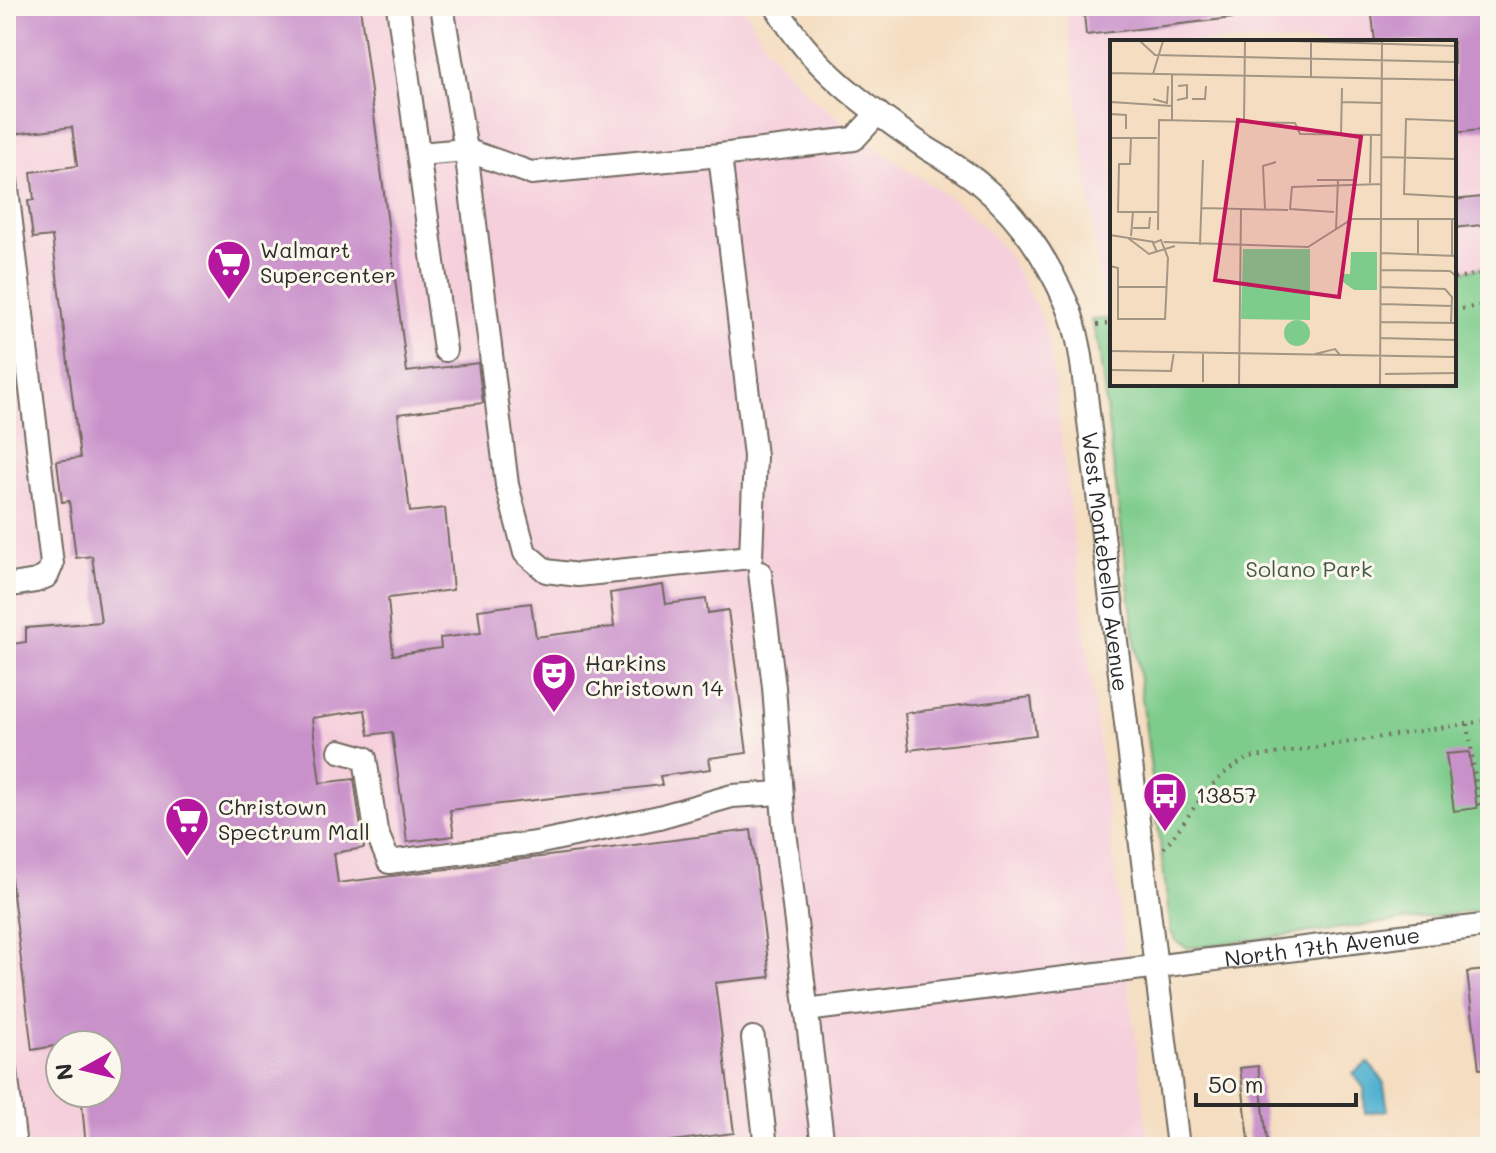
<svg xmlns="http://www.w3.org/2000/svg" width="1496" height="1153" font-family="Mali,sans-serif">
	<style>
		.built { fill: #f5cfdc; fill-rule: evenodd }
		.green { fill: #7ecc8c; stroke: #547c5c; stroke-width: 2 }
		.water { fill: #51b1d0; stroke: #3e6e7e; stroke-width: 2 }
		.building { fill: #c991ca }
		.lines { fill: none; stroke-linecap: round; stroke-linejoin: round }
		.minor-casing { stroke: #71695f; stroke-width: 26 }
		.path { stroke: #71695f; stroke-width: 4; stroke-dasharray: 2 6; stroke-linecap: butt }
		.minor { stroke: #fff; stroke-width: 22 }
		.labels { text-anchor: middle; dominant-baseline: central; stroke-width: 6; stroke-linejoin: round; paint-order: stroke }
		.poi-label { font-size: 22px; fill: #2b2b2b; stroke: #fbf7ec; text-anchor: start }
		.street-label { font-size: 22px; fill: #2b2b2b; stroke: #fbf7ec }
		.park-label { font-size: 22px; fill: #445b48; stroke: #fbf7ec }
		.inset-road { fill: none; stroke: #a49684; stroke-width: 2 }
		.view { fill: #c2185b; fill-opacity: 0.15; stroke: #c2185b; stroke-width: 4 }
		.inset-edge { fill: none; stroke: #2b2b2b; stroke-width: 4 }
	</style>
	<rect width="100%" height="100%" fill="#fbf7ec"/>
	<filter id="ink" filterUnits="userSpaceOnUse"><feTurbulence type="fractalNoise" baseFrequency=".0125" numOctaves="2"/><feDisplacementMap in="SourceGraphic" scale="16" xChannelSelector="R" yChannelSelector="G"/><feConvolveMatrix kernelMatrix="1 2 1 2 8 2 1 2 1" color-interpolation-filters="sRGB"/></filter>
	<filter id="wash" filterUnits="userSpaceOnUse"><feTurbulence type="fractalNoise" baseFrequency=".006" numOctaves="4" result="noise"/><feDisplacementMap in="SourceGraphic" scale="32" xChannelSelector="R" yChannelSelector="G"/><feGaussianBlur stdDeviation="1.8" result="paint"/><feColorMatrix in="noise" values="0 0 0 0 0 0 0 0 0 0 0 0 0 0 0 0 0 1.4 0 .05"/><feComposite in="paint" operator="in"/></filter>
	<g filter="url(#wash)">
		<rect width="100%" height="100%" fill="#f4ddc0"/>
		<!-- built -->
		<g class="built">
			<path d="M6,6H743L766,46L808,95L882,152L962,206L994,237L1007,254L1040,314L1050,348L1149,1147H6ZM60,1045H108V1093H60Z"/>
			<polygon points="1065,6 1490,6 1490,267 1454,272 1454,42 1112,42 1112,318 1105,319"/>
		</g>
		<!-- green -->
		<polygon class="green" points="1490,267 1490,909 1188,948 1177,942 1171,932 1099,349 1091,320 1112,318 1112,384 1454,384 1454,272"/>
		<!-- water -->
		<polygon class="water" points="1368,1063 1383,1080 1388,1110 1365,1113 1364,1088 1353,1073"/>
		<g id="blocks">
			<!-- building -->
			<g class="building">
				<polygon points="6,6 360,6 407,372 478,363 483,403 398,414 410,512 445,508 453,590 388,598 393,655 441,648 440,638 481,633 478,610 531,603 536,637 614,627 610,593 663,585 666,604 706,599 708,613 728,610 747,753 709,758 711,769 660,776 662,785 450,810 454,836 407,842 392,732 369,735 365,710 312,718 320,783 354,779 364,848 334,853 338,883 751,830 770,977 715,983 734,1133 627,1147 86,1147 81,1093 108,1093 108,1045 60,1045 32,1050 6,837 6,827 11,827 6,787 6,645 26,642 26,628 101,622 92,556 76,558 69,501 62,502 57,461 80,458 52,236 33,238 28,201 34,200 31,172 77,166 72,127 14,134 6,69"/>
				<polygon points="1146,6 1241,6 1241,17 1086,35 1084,13"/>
				<polygon points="1371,6 1490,6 1488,129 1454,133 1454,42 1375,42"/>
				<polygon points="1490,196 1490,224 1454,228 1454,200"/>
				<polygon points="1031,697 1036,735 909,750 905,713"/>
				<polygon points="1469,752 1477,808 1454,811 1446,754"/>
				<polygon points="1486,970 1490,1000 1490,1068 1479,1069 1467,972"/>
				<polygon points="1258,1066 1268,1147 1250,1147 1240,1068"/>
			</g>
		</g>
	</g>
	<g filter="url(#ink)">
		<use href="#blocks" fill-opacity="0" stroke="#71695f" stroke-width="2"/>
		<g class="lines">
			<!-- minor casing -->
			<g class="minor-casing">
				<g id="minor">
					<polyline points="398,6 445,350"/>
					<polyline points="442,6 466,150 507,485 525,553 546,571 578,575 751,557 755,456 720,155"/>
					<path id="s1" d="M776,6C811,68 868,108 925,147C944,159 964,170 981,185C1019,216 1046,257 1066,302C1082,338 1084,382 1089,421L1178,1147"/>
					<polyline points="419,154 466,150 531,173 720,155 854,139 878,113"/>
					<polyline points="6,181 52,564 47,576 36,581 6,586"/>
					<polyline points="760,573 774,687 784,823 823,1147"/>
					<polyline points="340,751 365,758 376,831 389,862 536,843 659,817 732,796 781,793"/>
					<path id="s2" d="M806,1010L1490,925"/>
					<polyline points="753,1038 766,1147"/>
					<polyline points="6,1071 15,1147"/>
				</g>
			</g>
			<!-- path -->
			<g class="path">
				<polyline points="1454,278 1482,274 1490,339"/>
				<polyline points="1454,310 1486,305"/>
				<polyline points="1097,325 1112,323"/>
				<polyline points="1468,724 1479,806"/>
				<path d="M1164,848C1191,816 1208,777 1249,758L1490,720"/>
			</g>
			<!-- minor -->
			<use href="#minor" class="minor"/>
		</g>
	</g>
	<!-- icons -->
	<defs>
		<g id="supermarket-pin" transform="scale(2.3)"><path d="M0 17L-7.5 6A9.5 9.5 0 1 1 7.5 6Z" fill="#b5179e" stroke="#fbf7ec"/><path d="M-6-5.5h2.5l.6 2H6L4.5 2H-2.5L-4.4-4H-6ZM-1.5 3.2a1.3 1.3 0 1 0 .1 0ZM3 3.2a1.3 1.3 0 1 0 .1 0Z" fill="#fff"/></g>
		<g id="theatre-pin" transform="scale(2.3)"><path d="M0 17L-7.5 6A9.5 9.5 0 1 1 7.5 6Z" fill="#b5179e" stroke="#fbf7ec"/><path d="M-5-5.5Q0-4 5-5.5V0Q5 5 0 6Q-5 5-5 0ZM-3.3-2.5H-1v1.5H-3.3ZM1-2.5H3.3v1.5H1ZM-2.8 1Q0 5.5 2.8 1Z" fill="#fff"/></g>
		<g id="bus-pin" transform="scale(2.3)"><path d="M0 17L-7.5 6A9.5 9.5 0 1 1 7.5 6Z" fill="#b5179e" stroke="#fbf7ec"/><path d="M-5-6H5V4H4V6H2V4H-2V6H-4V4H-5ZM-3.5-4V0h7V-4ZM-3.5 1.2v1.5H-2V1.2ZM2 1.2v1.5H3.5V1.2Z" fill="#fff"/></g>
	</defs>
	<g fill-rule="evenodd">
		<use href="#supermarket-pin" x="229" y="262"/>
		<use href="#theatre-pin" x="554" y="675"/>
		<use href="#bus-pin" x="1165" y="794"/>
		<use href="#supermarket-pin" x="187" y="819"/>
	</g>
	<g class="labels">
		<!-- poi labels -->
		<g class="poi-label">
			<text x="260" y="249">Walmart<tspan x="260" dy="25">Supercenter</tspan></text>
			<text x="585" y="662">Harkins<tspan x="585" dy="25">Christown 14</tspan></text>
			<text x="1196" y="794">13857</text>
			<text x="218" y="806">Christown<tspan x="218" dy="25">Spectrum Mall</tspan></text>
		</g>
		<!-- street labels -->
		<g class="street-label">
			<text stroke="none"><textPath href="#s1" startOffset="684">West Montebello Avenue</textPath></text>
			<text stroke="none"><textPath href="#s2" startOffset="520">North 17th Avenue</textPath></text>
		</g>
		<!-- park labels -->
		<g class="park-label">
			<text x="1309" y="568">Solano Park</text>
		</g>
	</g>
	<!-- overview -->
	<g transform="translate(1110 40)">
		<rect width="346" height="346" fill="#f4ddc0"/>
		<path d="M133,209H200V280L131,279ZM241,212H267V250H244L233,242L234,234H240ZM174 293a13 13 0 1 1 26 0a13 13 0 1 1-26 0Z" fill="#7ecc8c"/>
		<path class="inset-road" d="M30,1L45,15L346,22M183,1L346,6M0,33L346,40M43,34L53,1M201,38V1M43,59L57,63L58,46M82,59H95L96,46M67,60L77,58V45L68,46M1,62L62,66M232,62L272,63M1,74L16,75V89M62,80V35M346,81L296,79L294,154L346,157M134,82L135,1M0,84V31M231,95L232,48M0,98H47M21,98L20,124H9L8,172H47M0,116V202M272,117L346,119M207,140H245M260,143L261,95M92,168L178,170M155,169L153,126L166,122M224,172L180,169L182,147L271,144M342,179V215M23,188H39L40,177M226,189L228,140M48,190L49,80L185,83L190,94L272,95M0,195L44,202M21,196L23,172M18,198L39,214L65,206M54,202L198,207L242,179H346M90,205L93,120M271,213L346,216M308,214V179M0,226L8,228V279H55L58,218L51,200L43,203L47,212M271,230L340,231L346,236M8,247H56M271,247L335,249L342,257L341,283M271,264L342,266M270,282L346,283M270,298L346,300M0,311L346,317M205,314L225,309L230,315M0,330L61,331L64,312M275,334L346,333M93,342V313M129,345L131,168M270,345L272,1"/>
		<path class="view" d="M128,80L251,97L229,257L105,240Z"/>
		<rect width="346" height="346" class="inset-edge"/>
	</g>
	<!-- margin -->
	<rect width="1496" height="1153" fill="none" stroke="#fbf7ec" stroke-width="32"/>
	<!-- north arrow -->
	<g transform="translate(84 1069) rotate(262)"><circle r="38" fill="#fbf7ec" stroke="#a8a59f" stroke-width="2"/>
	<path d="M0-6L14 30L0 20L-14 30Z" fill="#b5179e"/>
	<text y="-12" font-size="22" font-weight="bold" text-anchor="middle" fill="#2b2b2b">N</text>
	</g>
	<!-- scale -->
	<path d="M1196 1093v12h160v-12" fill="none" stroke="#2b2b2b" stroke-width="4"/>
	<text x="1208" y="1093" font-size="24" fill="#2b2b2b" stroke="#fbf7ec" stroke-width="6" paint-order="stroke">50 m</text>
</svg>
